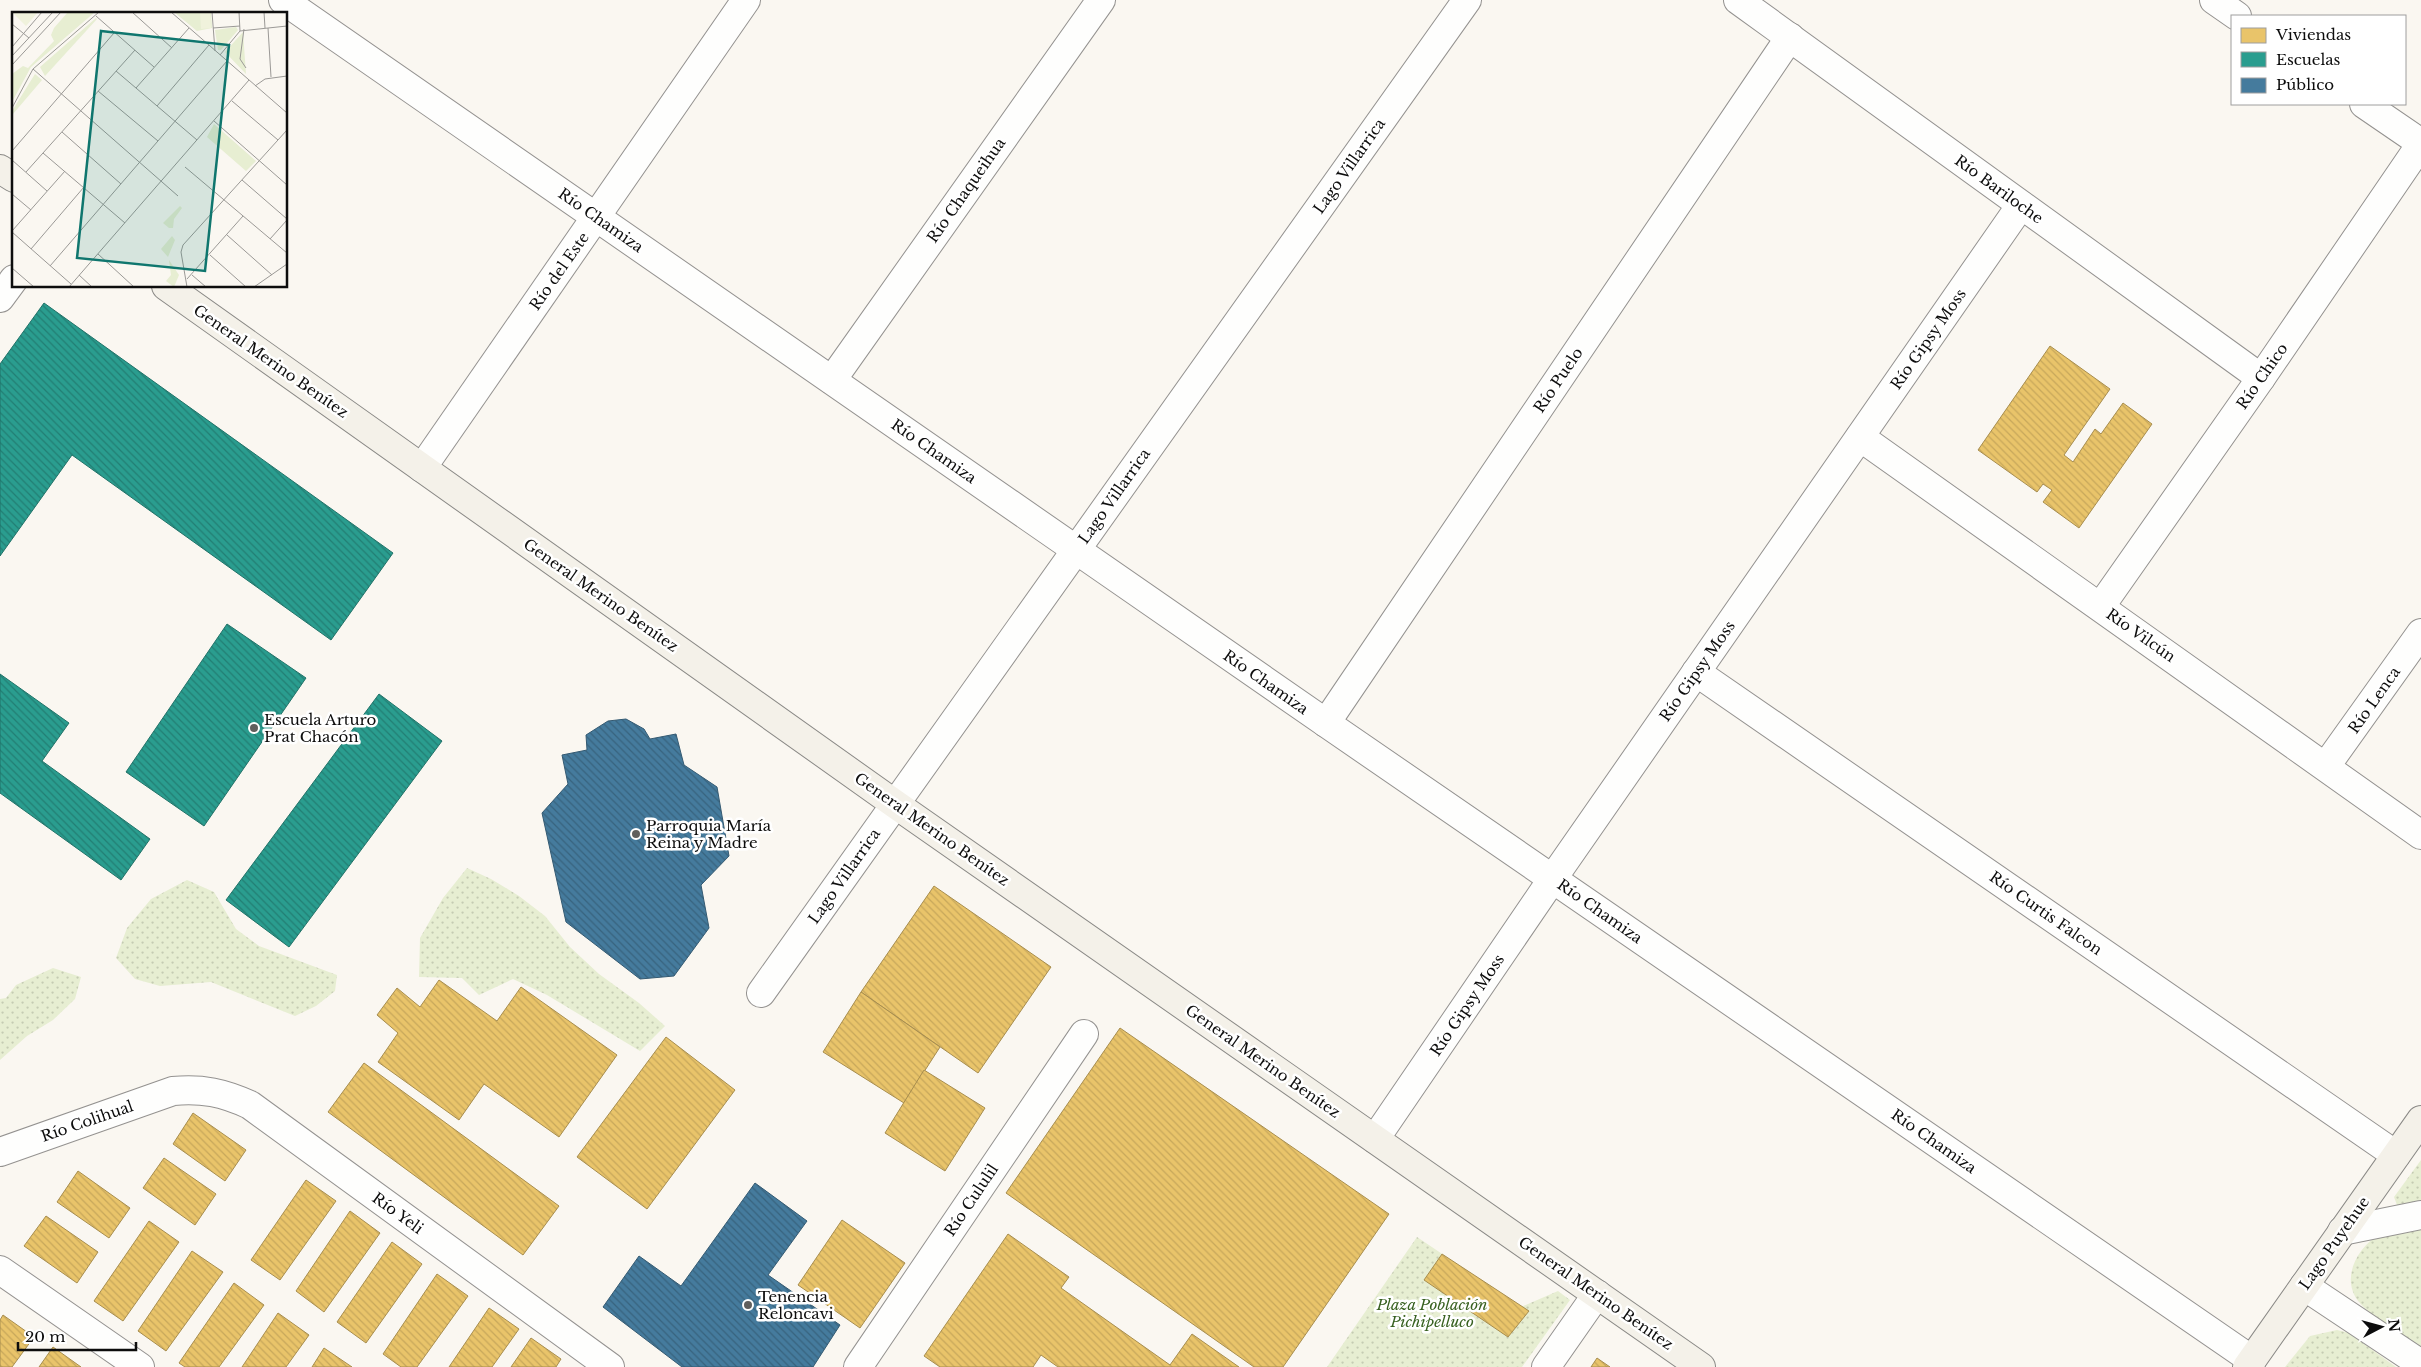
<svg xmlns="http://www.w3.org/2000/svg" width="2421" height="1367" font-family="'Libre Baskerville',serif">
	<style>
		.grass { fill: url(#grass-dots) }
		.homes { fill: url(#homes-back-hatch); stroke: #a78d4e }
		.schools { fill: url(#schools-back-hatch); stroke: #217268 }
		.public { fill: url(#public-back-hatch); stroke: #345a72 }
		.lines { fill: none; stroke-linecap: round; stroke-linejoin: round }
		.street-casing { stroke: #949290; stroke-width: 30 }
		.secondary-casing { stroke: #8a8986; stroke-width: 30 }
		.street { stroke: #fefefd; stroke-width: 28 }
		.secondary { stroke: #f4f1e9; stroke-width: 28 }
		.poi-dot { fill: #605f5d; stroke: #fff; stroke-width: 2 }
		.labels { text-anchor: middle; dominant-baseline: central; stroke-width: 5; stroke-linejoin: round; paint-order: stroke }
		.street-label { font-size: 15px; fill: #0d0d0d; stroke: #fff }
		.poi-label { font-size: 15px; fill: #0d0d0d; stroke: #fff; text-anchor: start }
		.park-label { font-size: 15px; font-style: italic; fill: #386121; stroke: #fff }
		.inset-road { fill: none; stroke: #9b9996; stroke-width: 1 }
		.view { fill: #0f766e; fill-opacity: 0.15; stroke: #0f766e; stroke-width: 2.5 }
		.inset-edge { fill: none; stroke: #0d0d0d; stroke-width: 2.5 }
	</style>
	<defs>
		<pattern id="grass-dots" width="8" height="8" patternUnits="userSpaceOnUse" patternTransform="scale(1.25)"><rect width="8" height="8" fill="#e7eed2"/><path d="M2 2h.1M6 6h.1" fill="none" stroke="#c5cbb3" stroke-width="1.8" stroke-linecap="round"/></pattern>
		<pattern id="homes-back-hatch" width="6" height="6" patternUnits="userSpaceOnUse" patternTransform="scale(1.25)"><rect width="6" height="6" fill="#e9c46a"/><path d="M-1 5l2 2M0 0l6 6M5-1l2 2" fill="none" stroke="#c7a75b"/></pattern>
		<pattern id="schools-back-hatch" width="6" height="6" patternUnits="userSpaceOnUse" patternTransform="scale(1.25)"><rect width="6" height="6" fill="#2a9d8f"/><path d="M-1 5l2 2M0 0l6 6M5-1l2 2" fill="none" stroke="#227e73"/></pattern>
		<pattern id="public-back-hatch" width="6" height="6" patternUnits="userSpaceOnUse" patternTransform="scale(1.25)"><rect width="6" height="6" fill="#457b9d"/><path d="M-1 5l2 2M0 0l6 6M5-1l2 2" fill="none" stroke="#38637e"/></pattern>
	</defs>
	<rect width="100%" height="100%" fill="#faf7f1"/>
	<!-- grass -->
	<g class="grass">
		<polygon points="467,868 491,879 519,896 545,916 570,947 599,974 639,1003 665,1026 640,1051 547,995 513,979 479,995 462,978 419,977 420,938 443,898"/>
		<polygon points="187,880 214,892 236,929 259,946 337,975 335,991 316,1006 295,1016 211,982 160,986 135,979 116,958 127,928 151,899"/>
		<polygon points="53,968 81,977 75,999 53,1020 27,1036 0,1060 0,999 6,998 16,985"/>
		<polygon points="2421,1160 2421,1203 2404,1206 2397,1205 2394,1197"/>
		<path d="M2421,1225V1348C2406,1337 2369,1315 2359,1302C2340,1279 2357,1247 2380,1234C2391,1228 2409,1228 2421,1225Z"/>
		<polygon points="1417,1237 1521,1307 1558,1291 1570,1300 1522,1367 1327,1367"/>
		<polygon points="2337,1330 2349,1333 2396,1367 2285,1367 2310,1336"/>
	</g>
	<!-- homes -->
	<g class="homes">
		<polygon points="2050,346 2110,389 2064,455 2073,462 2095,429 2101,434 2123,403 2152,424 2079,528 2043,502 2052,490 2043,484 2037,492 1978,450"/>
		<polygon points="934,886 1051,967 978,1073 861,992"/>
		<polygon points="439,980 497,1021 521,987 617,1055 559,1137 484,1084 459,1120 378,1062 398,1033 377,1015 397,988 420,1007"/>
		<polygon points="861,992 940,1047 904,1103 823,1052"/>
		<polygon points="1120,1028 1389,1214 1283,1367 1254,1367 1006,1193"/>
		<polygon points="666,1037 735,1090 647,1209 577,1157"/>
		<polygon points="364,1063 559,1206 523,1255 328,1112"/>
		<polygon points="924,1070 985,1108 945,1171 885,1133"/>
		<polygon points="193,1113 246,1150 225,1181 173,1144"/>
		<polygon points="164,1158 216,1194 195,1225 143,1188"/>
		<polygon points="78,1171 130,1208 109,1238 57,1202"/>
		<polygon points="306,1180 336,1201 280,1280 251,1260"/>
		<polygon points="350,1211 380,1233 324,1312 296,1291"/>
		<polygon points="46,1216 98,1252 77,1283 24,1246"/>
		<polygon points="842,1220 905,1263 860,1328 798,1285"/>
		<polygon points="149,1221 179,1242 123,1321 94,1301"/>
		<polygon points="1008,1234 1069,1277 1061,1288 1170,1365 1192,1334 1239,1367 1058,1367 1041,1355 1033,1367 940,1367 924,1356"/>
		<polygon points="392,1242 422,1264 366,1343 337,1322"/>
		<polygon points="192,1251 223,1272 166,1351 138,1331"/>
		<polygon points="1442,1254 1529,1311 1508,1337 1424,1280"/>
		<polygon points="437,1274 468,1296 417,1367 401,1367 383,1354"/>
		<polygon points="234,1283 264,1305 219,1367 185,1367 179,1363"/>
		<polygon points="489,1308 519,1329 492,1367 449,1367"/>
		<polygon points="278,1313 309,1335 286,1367 242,1367"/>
		<polygon points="3,1315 34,1337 12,1367 0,1367 0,1320"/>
		<polygon points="531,1338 561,1359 556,1367 511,1367"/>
		<polygon points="53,1347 81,1367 39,1367"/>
		<polygon points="324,1348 352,1367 312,1367"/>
		<polygon points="1597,1358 1610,1367 1591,1367"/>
	</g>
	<!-- schools -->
	<g class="schools">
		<polygon points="44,303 393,553 331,640 72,455 0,556 0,364"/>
		<polygon points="227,624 306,678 204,826 126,772"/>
		<polygon points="0,674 69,723 42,761 150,839 121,880 0,793"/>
		<polygon points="379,694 442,741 289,947 226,900"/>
	</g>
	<!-- public -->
	<g class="public">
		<polygon points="626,719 644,729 650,739 676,734 684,765 717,787 729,856 701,885 709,928 674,976 640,979 566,922 542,813 568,784 562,755 587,750 586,735 608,721"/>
		<polygon points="755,1183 807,1221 768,1275 840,1325 813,1367 682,1367 603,1307 639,1256 681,1286"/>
	</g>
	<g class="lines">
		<!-- street casing -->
		<g class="street-casing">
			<g id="street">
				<polyline points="283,0 1326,723 2252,1360"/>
				<polyline points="1738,0 2261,378"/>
				<polyline points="2214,0 2237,16"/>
				<polyline points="2364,104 2421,143"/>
				<polyline points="0,298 14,279"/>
				<polyline points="832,380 1101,0"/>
				<polyline points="1860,437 2421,835"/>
				<polyline points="422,468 746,0"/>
				<polyline points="2101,606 2261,378 2421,144"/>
				<polyline points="1696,672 2396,1155"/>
				<polyline points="1326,723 1790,37"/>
				<polyline points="2326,766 2421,633"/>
				<polyline points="761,993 1467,0"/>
				<polyline points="1375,1139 1553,878 2021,205"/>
				<path d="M0,1152L173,1091C202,1088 224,1093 250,1105L610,1367"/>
				<polyline points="2342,1231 2421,1215"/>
				<polyline points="0,1270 140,1367"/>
				<polyline points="2304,1286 2421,1364"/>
				<polyline points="858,1367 1084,1034"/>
				<polyline points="1546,1367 1597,1294"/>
			</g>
		</g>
		<!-- secondary casing -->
		<g class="secondary-casing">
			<g id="secondary">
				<polyline points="0,169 14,178"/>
				<polyline points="166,286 895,804 1701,1367"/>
				<polyline points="2247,1367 2421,1120"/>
			</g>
		</g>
		<!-- street -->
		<use href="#street" class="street"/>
		<!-- secondary -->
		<use href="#secondary" class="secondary"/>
	</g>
	<!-- markers -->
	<g class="poi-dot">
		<circle cx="254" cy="728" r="5"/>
		<circle cx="636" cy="834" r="5"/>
		<circle cx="748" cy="1305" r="5"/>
	</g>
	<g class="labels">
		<!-- street labels -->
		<g class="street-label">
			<text transform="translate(1349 166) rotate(-55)">Lago Villarrica</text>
			<text transform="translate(1999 189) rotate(36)">Río Bariloche</text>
			<text transform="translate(966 190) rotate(-55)">Río Chaqueihua</text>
			<text transform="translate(601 220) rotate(35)">Río Chamiza</text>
			<text transform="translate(559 271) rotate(-55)">Río del Este</text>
			<text transform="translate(1928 339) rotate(-55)">Río Gipsy Moss</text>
			<text transform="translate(271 361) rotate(35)">General Merino Benítez</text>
			<text transform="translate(2262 376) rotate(-55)">Río Chico</text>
			<text transform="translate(1558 380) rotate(-56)">Río Puelo</text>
			<text transform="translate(934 451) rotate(35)">Río Chamiza</text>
			<text transform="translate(1114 496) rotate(-55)">Lago Villarrica</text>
			<text transform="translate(601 595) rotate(35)">General Merino Benítez</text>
			<text transform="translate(2141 635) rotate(35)">Río Vilcún</text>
			<text transform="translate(1697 671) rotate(-55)">Río Gipsy Moss</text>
			<text transform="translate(1266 682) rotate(35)">Río Chamiza</text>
			<text transform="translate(2374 700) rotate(-55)">Río Lenca</text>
			<text transform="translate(932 829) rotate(35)">General Merino Benítez</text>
			<text transform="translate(844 876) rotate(-55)">Lago Villarrica</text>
			<text transform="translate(1600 911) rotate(35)">Río Chamiza</text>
			<text transform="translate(2046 913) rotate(35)">Río Curtis Falcon</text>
			<text transform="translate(1467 1005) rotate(-56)">Río Gipsy Moss</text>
			<text transform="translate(1263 1061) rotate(35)">General Merino Benítez</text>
			<text transform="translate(87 1121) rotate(-19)">Río Colihual</text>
			<text transform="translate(1934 1141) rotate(35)">Río Chamiza</text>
			<text transform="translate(971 1200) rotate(-56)">Río Cululil</text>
			<text transform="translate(398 1213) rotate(36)">Río Yeli</text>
			<text transform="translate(2334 1243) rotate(-55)">Lago Puyehue</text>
			<text transform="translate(1596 1293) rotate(35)">General Merino Benítez</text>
		</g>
		<!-- poi labels -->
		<g class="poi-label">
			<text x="264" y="719">Escuela Arturo<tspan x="264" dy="17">Prat Chacón</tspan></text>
			<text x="646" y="825">Parroquia María<tspan x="646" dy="17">Reina y Madre</tspan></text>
			<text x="758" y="1296">Tenencia<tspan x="758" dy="17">Reloncavi</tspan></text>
		</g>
		<!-- park labels -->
		<g class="park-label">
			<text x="1432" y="1304">Plaza Población<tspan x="1432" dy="17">Pichipelluco</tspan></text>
		</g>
	</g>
	<!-- overview -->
	<g transform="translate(12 12)">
		<rect width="275" height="275" fill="#faf7f1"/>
		<path d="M56,0H83L19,55L0,90V62L11,54L16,56L42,29L39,23L42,16ZM162,0H199L200,16L185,19ZM84,6L85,7L33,64L28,55ZM224,15L226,18L209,38H206L203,18ZM231,20L234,62L213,40ZM23,62L30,68L1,102L0,99ZM202,112L244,149L234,159L195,125ZM168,194L170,196L162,207L161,216H157L151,211ZM160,224L163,228L156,245L149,237ZM157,248L167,263L162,275L154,269L159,263Z" fill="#e7eed2"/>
		<path d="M0,0H26L14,14ZM188,0H198L199,16L189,17Z" fill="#f0f2dc"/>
		<path class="inset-road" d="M120,0L160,36M159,0L275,101M200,0L203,39M252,0L253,16M84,4L142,55M0,12L17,26M201,16L228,14M256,16L259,65M232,17L228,47L234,56M228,19L275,14M0,35L30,0M208,43L228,19L227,0M0,44L41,0M0,53L49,0M21,57L166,184M104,59L185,128M243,74L253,67L275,64M124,76L177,16M86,79L146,129M220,89L266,128M145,94L197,33M0,96L21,57L87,0M202,109L275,173M50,120L109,172M0,139L102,21M31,141L113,211M0,148L35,179M173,155L275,241M14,160L123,38M230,168L275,207M0,182L19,198M0,219L53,159M0,220L59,272M215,223L260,263M258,227L275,208M19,237L72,175M86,242L122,275M198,243L234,275M38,254L215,49M0,256L22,275M67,263L80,275M180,263L194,275M175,267L231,204M57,275L237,68M175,275L169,240L171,233L275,118M242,275L275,252"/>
		<path class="view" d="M89,19L217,33L193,259L65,246Z"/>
		<rect width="275" height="275" class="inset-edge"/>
	</g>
	<!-- legend -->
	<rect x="2231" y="15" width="175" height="90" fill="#ffffff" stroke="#9e9e9e"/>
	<rect x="2241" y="28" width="25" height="15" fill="#e9c46a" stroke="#9e9e9e"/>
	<text x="2276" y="40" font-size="15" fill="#0d0d0d">Viviendas</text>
	<rect x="2241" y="52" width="25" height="15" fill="#2a9d8f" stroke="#9e9e9e"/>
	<text x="2276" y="65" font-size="15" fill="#0d0d0d">Escuelas</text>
	<rect x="2241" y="78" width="25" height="15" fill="#457b9d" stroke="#9e9e9e"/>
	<text x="2276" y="90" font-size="15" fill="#0d0d0d">Público</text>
	<!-- north arrow -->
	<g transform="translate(2381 1327) rotate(84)" stroke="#ffffff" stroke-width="4" paint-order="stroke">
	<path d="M0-4L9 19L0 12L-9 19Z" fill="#0d0d0d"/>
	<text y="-8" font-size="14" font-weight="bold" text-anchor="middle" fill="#0d0d0d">N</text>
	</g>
	<!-- scale -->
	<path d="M18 1342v8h118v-8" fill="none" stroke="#0d0d0d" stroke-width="2.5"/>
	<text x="25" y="1342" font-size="15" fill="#0d0d0d" stroke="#ffffff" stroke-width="4" paint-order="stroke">20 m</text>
</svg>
